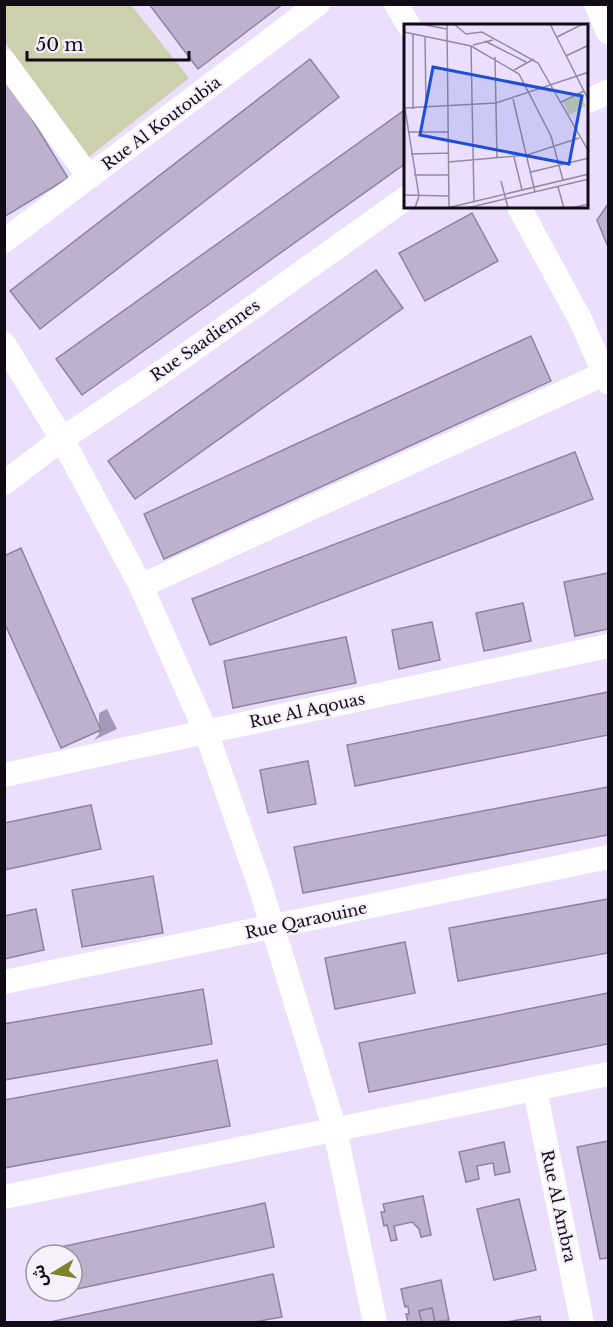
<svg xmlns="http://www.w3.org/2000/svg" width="613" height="1327" font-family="'Libre Baskerville','Noto Sans Arabic',serif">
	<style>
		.green { fill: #ccd0ac }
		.water { fill: #a797ba }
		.building { fill: #beb1ce; stroke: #90839f; stroke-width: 1.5 }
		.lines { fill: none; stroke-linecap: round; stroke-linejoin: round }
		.minor { stroke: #fff; stroke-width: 24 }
		.labels { text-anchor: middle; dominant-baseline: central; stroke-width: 4.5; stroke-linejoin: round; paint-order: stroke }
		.street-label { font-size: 16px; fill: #100b15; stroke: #f5f0fc }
		.inset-road { fill: none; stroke: #948aa0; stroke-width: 1.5 }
		.view { fill: #1d4ed8; fill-opacity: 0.15; stroke: #1d4ed8; stroke-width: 3 }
		.inset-edge { fill: none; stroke: #100b15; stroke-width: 3 }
	</style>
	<rect width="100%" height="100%" fill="#ecdffd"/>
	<!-- green -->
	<polygon class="green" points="7,5 131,5 189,78 89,157 5,42 5,6"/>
	<!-- water -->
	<polygon class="water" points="107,709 117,729 94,740 99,734 99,713"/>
	<!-- building -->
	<g class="building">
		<polygon points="149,4 283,4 198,69"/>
		<polygon points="310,59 339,97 40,329 10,291"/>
		<polygon points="4,74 68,178 4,217"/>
		<polygon points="406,109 406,163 82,395 56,359"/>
		<polygon points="608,204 608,247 597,220"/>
		<polygon points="472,213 498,261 425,301 399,253"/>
		<polygon points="376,270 403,308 135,499 108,461"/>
		<polygon points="531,336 551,381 164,559 144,514"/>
		<polygon points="575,452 593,499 210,645 192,599"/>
		<polygon points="21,548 101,730 61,748 4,622 4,556"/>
		<polygon points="608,573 608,629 575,636 564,582"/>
		<polygon points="523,603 531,641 484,651 476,613"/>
		<polygon points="432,622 440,660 399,669 392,630"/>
		<polygon points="346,637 356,683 233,708 224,661"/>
		<polygon points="608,692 608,735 355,786 347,745"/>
		<polygon points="308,761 316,804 268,813 260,770"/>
		<polygon points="608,787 608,835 303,893 294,847"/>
		<polygon points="91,805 101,849 4,870 4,823"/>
		<polygon points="153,876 163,933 82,947 72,890"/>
		<polygon points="608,899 608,953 458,981 449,928"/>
		<polygon points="36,909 44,950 4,959 4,916"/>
		<polygon points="405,942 415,993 335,1009 325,958"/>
		<polygon points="203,989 212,1044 4,1080 4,1024"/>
		<polygon points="608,993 608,1044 369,1092 359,1043"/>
		<polygon points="217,1060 230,1126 4,1168 4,1100"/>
		<polygon points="608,1141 608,1258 600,1259 577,1147"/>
		<polygon points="504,1142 510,1172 495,1175 493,1163 477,1166 479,1179 466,1182 459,1152"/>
		<polygon points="423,1196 431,1235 421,1237 419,1229 412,1222 394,1226 397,1240 391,1241 387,1225 384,1226 381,1212 385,1212 383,1204"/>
		<polygon points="519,1199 536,1270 494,1280 477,1209"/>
		<polygon points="265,1203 274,1247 72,1290 72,1255 37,1255 37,1252"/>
		<polygon points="273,1274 282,1317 254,1322 50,1322"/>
		<polygon points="441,1280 449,1320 433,1322 435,1322 432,1308 419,1311 422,1322 408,1322 406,1314 409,1314 408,1306 405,1307 401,1289"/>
		<polygon points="432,1308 435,1322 422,1322 419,1311"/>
		<polygon points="540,1316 541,1322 506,1322"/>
	</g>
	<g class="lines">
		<!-- minor -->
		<g class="minor">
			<polyline points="396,4 409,26"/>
			<polyline points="596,4 608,32"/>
			<polyline points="4,61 89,177"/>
			<polyline points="588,101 608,92"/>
			<polyline points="519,207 581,321 608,382"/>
			<polyline points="4,241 318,4"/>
			<polyline points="4,344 62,439 141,586 206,732 260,886 335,1130 375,1322"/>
			<polyline points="4,483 62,439 159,374 406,198"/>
			<polyline points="141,586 608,372"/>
			<polyline points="4,775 608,646"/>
			<polyline points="4,982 608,857"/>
			<polyline points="535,1090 582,1322"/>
			<polyline points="4,1197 608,1074"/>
		</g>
	</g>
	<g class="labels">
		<!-- street labels -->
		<g class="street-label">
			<text transform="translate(161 123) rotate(-37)">Rue Al Koutoubia</text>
			<text transform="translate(205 340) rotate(-35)">Rue Saadiennes</text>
			<text transform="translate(307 710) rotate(-12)">Rue Al Aqouas</text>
			<text transform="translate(306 920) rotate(-12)">Rue Qaraouine</text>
			<text transform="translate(559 1206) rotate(78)">Rue Al Ambra</text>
		</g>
	</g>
	<!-- overview -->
	<g transform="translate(404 24)">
		<rect width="184" height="184" fill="#ecdffd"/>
		<path d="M176,70L182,82L165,91L159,78Z" fill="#ccd0ac"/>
		<path class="inset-road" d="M16,0L43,5M43,0L45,184M50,0L62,10L78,8L134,39L185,128M146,0L185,77M0,8L67,22L115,50L147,112L159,156M9,9V85M21,12L22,85M153,13L179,0M81,17L122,38M69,21L89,16M67,22L70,178M162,32L185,21M91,33L93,134M110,46L130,35M109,75L131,168M157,78L180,67M0,84L92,79L185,48M1,85L15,172L11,184M4,108H44M7,130L45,129M110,133L118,166M45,138L123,131L175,114M127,148L185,134M10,151H45M97,157L104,184M154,163L160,184M0,171L45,172M43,184L185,150M63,184L185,155M167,184L185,180"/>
		<path class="view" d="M29,43L178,72L165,140L16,111Z"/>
		<rect width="184" height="184" class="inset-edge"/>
	</g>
	<!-- border -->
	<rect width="613" height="1327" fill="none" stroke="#100b15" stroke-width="12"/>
	<!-- north arrow -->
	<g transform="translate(54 1273) rotate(259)"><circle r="28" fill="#f5f0fc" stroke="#9994a0" stroke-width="1.5"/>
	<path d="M0-4.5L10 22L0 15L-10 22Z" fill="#7d822d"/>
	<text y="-9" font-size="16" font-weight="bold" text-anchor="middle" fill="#100b15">ش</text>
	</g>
	<!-- scale -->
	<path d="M27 51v9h162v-9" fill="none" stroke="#100b15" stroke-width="3"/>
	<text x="36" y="51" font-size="18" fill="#100b15" stroke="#f5f0fc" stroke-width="4.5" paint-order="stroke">50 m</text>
</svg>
